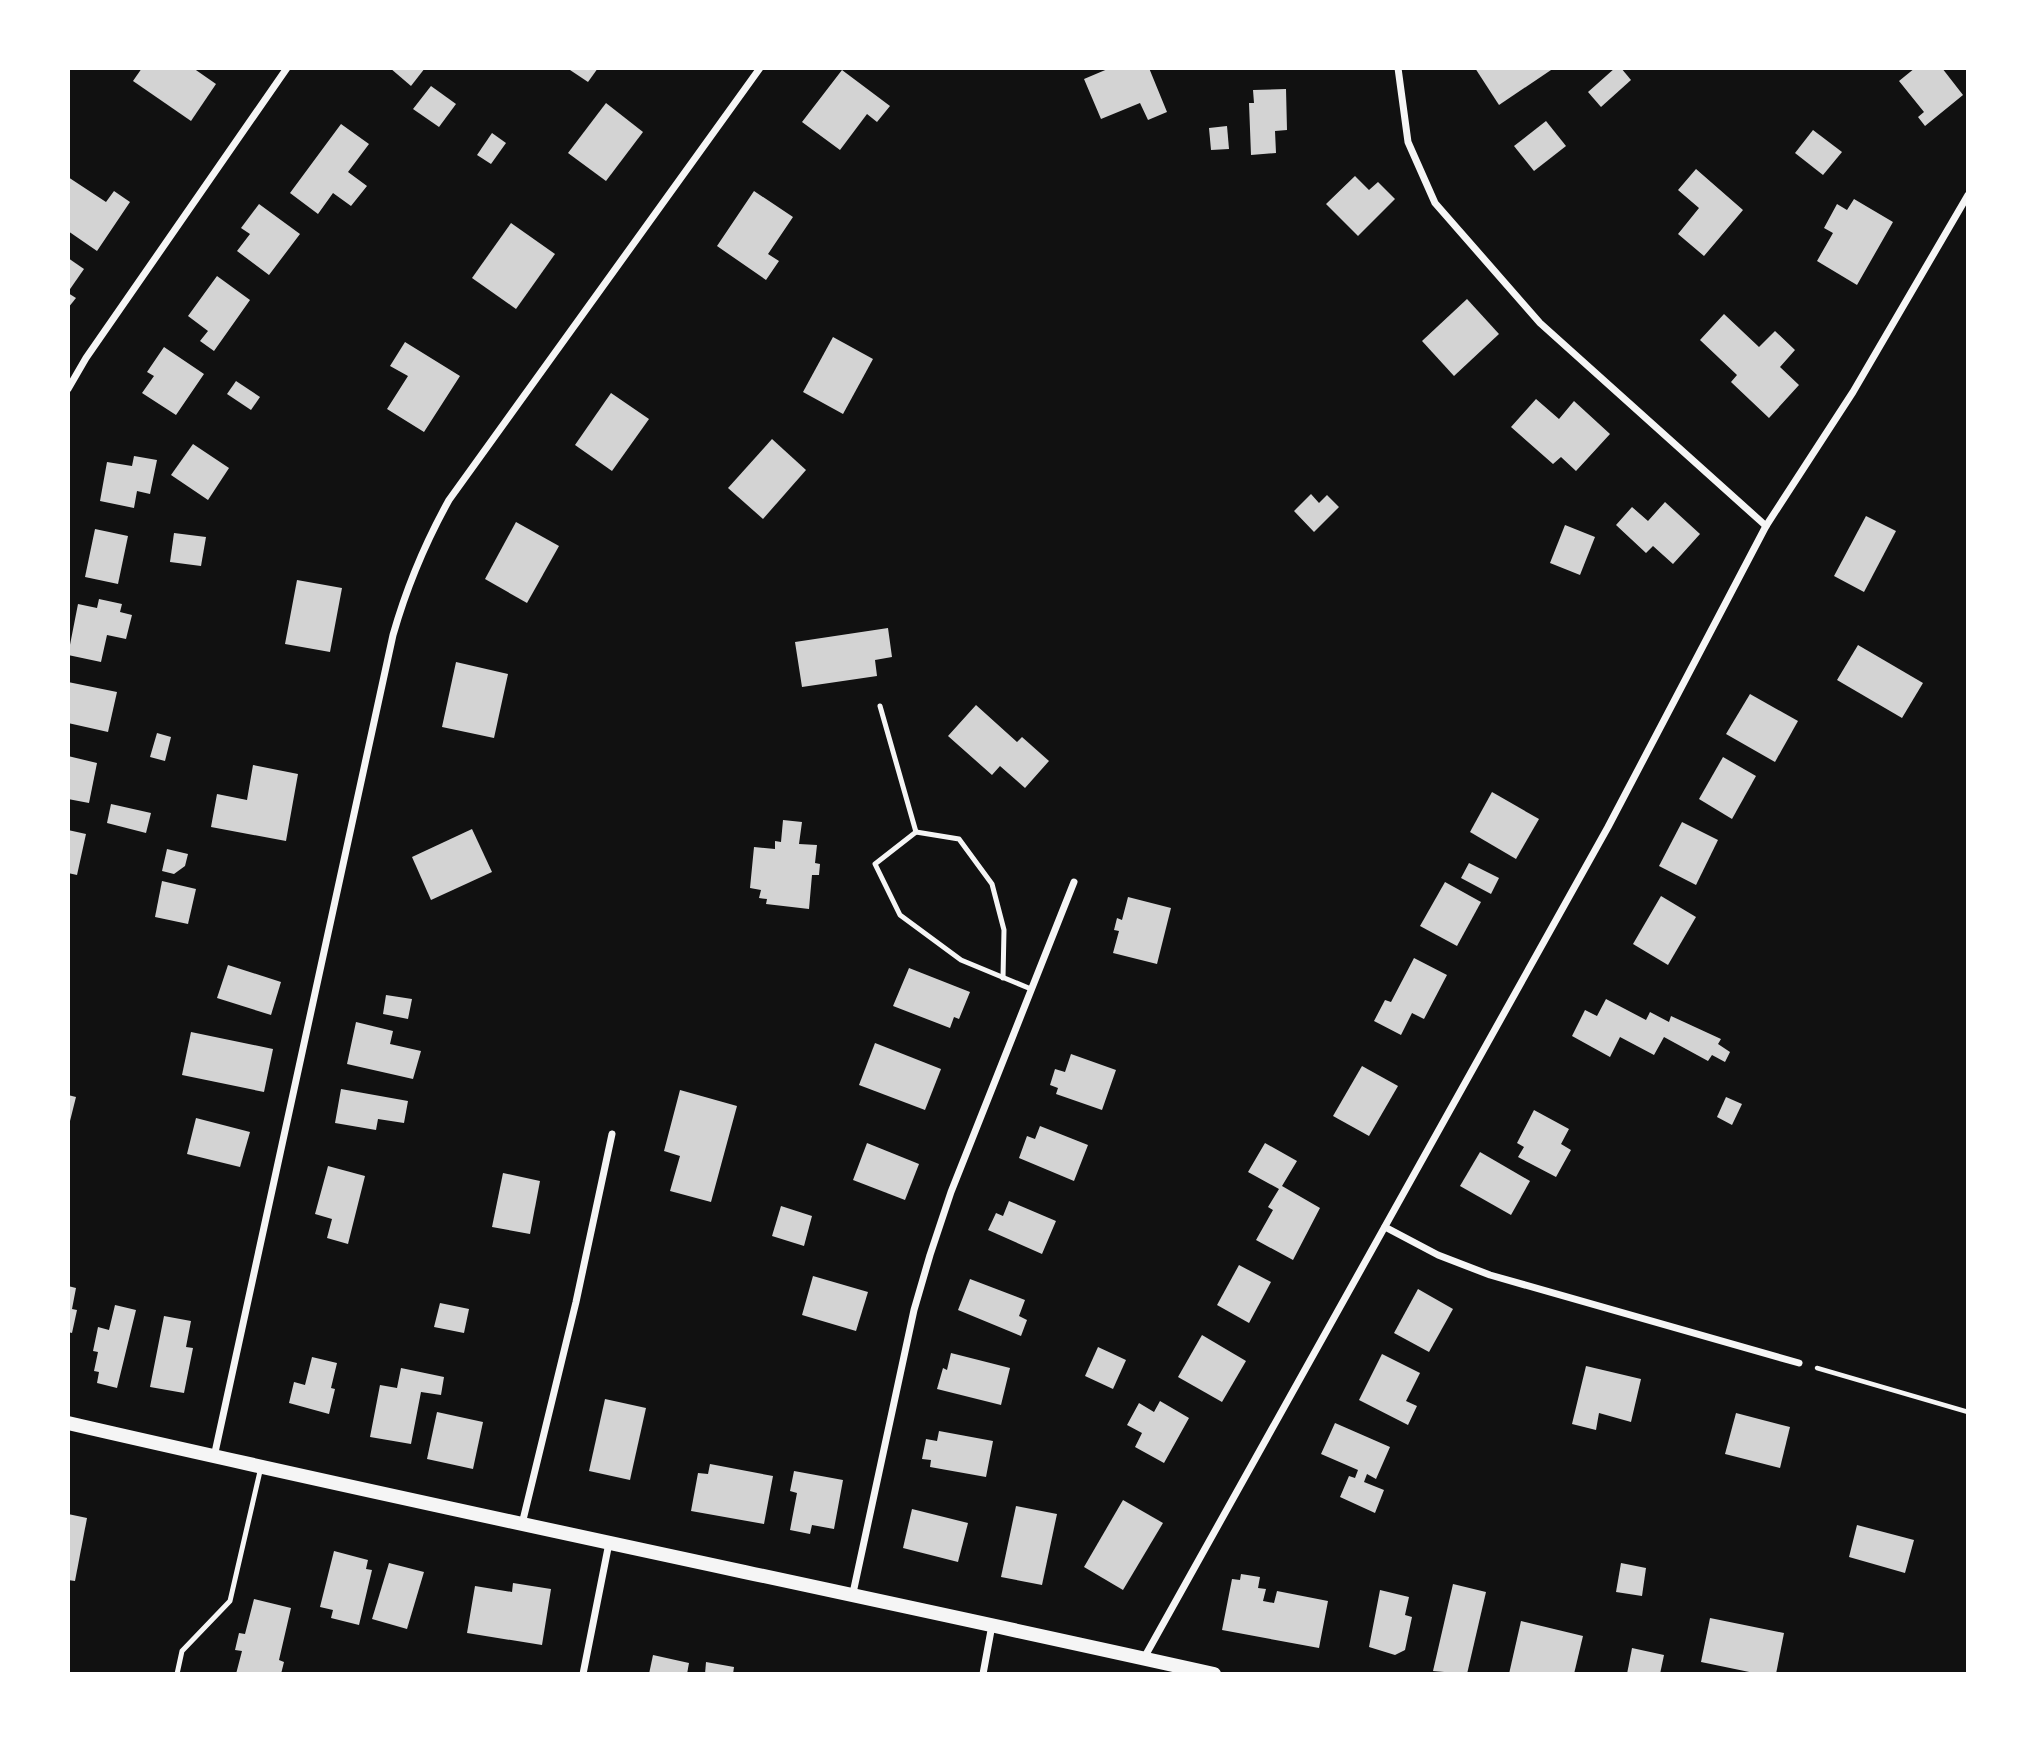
<svg xmlns="http://www.w3.org/2000/svg" width="2036" height="1742" font-family="'Exo 2',sans-serif">
	<style>
		.building { fill: #d3d3d3 }
		.lines { fill: none; stroke-linecap: round; stroke-linejoin: round }
		.path { stroke: #f5f5f5; stroke-width: 4.5 }
		.service { stroke: #f5f5f5; stroke-width: 5 }
		.minor { stroke: #f5f5f5; stroke-width: 7 }
		.secondary { stroke: #f5f5f5; stroke-width: 14 }
	</style>
	<rect width="100%" height="100%" fill="#111"/>
	<!-- building -->
	<g class="building">
		<polygon points="142,68 193,68 216,84 191,121 133,81"/>
		<polygon points="390,68 425,68 411,86"/>
		<polygon points="567,68 598,68 588,82"/>
		<polygon points="1110,68 1149,68 1167,112 1148,120 1140,103 1101,119 1084,79"/>
		<polygon points="1475,68 1554,68 1499,105"/>
		<polygon points="1615,68 1621,68 1631,80 1601,107 1588,92"/>
		<polygon points="1915,68 1942,68 1963,95 1925,126 1918,117 1924,112 1899,81"/>
		<polygon points="842,70 890,106 877,122 867,114 840,150 802,122"/>
		<polygon points="431,86 456,104 439,127 413,109"/>
		<polygon points="1286,89 1287,130 1275,131 1276,153 1251,155 1249,103 1254,103 1253,90"/>
		<polygon points="606,103 643,132 606,181 568,153"/>
		<polygon points="1546,121 1566,146 1534,171 1514,146"/>
		<polygon points="341,124 369,144 348,172 367,186 351,206 333,193 318,214 290,193"/>
		<polygon points="1227,126 1229,149 1211,150 1209,128"/>
		<polygon points="1813,130 1842,152 1823,175 1795,153"/>
		<polygon points="492,133 506,143 491,164 477,155"/>
		<polygon points="1696,169 1743,210 1704,256 1678,234 1699,208 1678,190"/>
		<polygon points="1355,176 1369,190 1378,182 1395,199 1358,236 1326,204"/>
		<polygon points="68,177 106,202 114,191 130,202 97,251 68,231"/>
		<polygon points="754,191 793,217 768,254 779,261 766,280 717,246"/>
		<polygon points="1854,199 1893,222 1857,285 1817,261 1833,233 1824,228 1837,204 1847,210"/>
		<polygon points="259,204 300,234 269,275 237,251 250,234 241,228"/>
		<polygon points="511,223 555,254 516,309 472,278"/>
		<polygon points="68,258 84,269 68,292"/>
		<polygon points="217,276 250,300 214,351 200,341 208,331 188,316"/>
		<polygon points="68,293 76,298 68,308"/>
		<polygon points="1467,299 1499,334 1454,376 1422,341"/>
		<polygon points="1724,314 1759,347 1775,331 1795,350 1780,367 1799,385 1769,418 1731,382 1737,375 1700,340"/>
		<polygon points="833,337 873,359 843,414 803,392"/>
		<polygon points="405,342 460,376 424,432 387,409 408,376 390,366"/>
		<polygon points="164,347 204,374 176,415 142,393 154,376 147,372"/>
		<polygon points="236,381 260,397 251,410 227,394"/>
		<polygon points="611,393 649,419 612,471 575,445"/>
		<polygon points="1536,399 1559,419 1574,401 1610,434 1576,471 1561,457 1553,464 1511,427"/>
		<polygon points="772,439 806,470 763,519 728,488"/>
		<polygon points="193,444 229,468 208,500 171,475"/>
		<polygon points="134,456 157,460 150,494 137,491 134,508 100,501 107,462 132,466"/>
		<polygon points="1311,494 1319,503 1327,495 1339,507 1314,532 1294,511"/>
		<polygon points="1665,502 1700,534 1673,564 1653,546 1646,553 1616,525 1632,507 1648,521"/>
		<polygon points="1866,516 1896,531 1864,592 1834,576"/>
		<polygon points="516,522 559,546 527,603 485,579"/>
		<polygon points="1565,525 1595,537 1580,575 1550,563"/>
		<polygon points="95,529 128,536 118,584 85,577"/>
		<polygon points="174,533 206,537 201,566 170,562"/>
		<polygon points="297,580 342,588 330,652 285,644"/>
		<polygon points="99,599 122,604 120,612 132,615 126,639 107,635 101,662 68,655 78,604 97,608"/>
		<polygon points="888,628 892,657 875,660 877,676 802,687 795,642"/>
		<polygon points="1858,645 1923,683 1902,718 1837,680"/>
		<polygon points="456,662 508,674 494,738 442,727"/>
		<polygon points="68,682 117,692 108,732 68,723"/>
		<polygon points="1750,694 1798,721 1775,762 1726,734"/>
		<polygon points="976,705 1017,742 1022,737 1049,761 1025,788 1000,766 992,775 948,736"/>
		<polygon points="157,733 171,737 165,761 150,757"/>
		<polygon points="68,756 97,763 89,803 68,799"/>
		<polygon points="1723,757 1756,776 1732,819 1699,799"/>
		<polygon points="253,765 298,774 286,841 211,827 217,794 247,800"/>
		<polygon points="1492,792 1539,819 1516,859 1470,832"/>
		<polygon points="111,804 151,813 146,833 107,823"/>
		<polygon points="783,820 802,822 799,844 817,845 815,863 820,864 819,875 812,875 809,909 766,904 767,899 759,898 761,890 750,888 754,847 775,849 775,841 781,842"/>
		<polygon points="1682,822 1718,840 1696,885 1659,866"/>
		<polygon points="472,829 492,872 431,900 412,857"/>
		<polygon points="68,830 86,834 77,875 68,873"/>
		<polygon points="167,849 188,854 185,866 174,874 162,871"/>
		<polygon points="1469,863 1499,878 1491,894 1461,878"/>
		<polygon points="162,881 196,889 188,924 155,917"/>
		<polygon points="1445,882 1481,902 1457,946 1420,926"/>
		<polygon points="1661,896 1696,917 1668,965 1633,944"/>
		<polygon points="1128,897 1171,908 1157,964 1113,953 1119,931 1114,930 1117,918 1122,920"/>
		<polygon points="1414,958 1447,975 1424,1019 1412,1013 1401,1035 1374,1021 1385,1000 1391,1002"/>
		<polygon points="228,965 281,982 271,1015 217,998"/>
		<polygon points="909,968 970,992 959,1019 954,1017 950,1028 893,1006"/>
		<polygon points="386,995 412,999 408,1019 383,1014"/>
		<polygon points="1606,999 1646,1020 1650,1012 1669,1022 1671,1016 1721,1039 1718,1044 1730,1052 1725,1062 1712,1055 1708,1061 1664,1037 1654,1055 1620,1037 1610,1057 1572,1036 1585,1010 1597,1016"/>
		<polygon points="356,1022 393,1031 390,1044 421,1051 413,1079 347,1064"/>
		<polygon points="191,1032 273,1049 264,1092 182,1075"/>
		<polygon points="875,1043 941,1069 925,1110 859,1085"/>
		<polygon points="1071,1054 1116,1070 1102,1110 1056,1094 1058,1088 1050,1085 1055,1069 1065,1072"/>
		<polygon points="1362,1066 1398,1086 1369,1136 1333,1116"/>
		<polygon points="341,1089 408,1101 404,1123 378,1119 376,1130 335,1123"/>
		<polygon points="680,1090 737,1106 711,1202 670,1191 680,1156 664,1151"/>
		<polygon points="68,1095 76,1097 69,1125 68,1125"/>
		<polygon points="1726,1097 1742,1104 1732,1125 1717,1117"/>
		<polygon points="1534,1110 1569,1129 1561,1144 1571,1150 1556,1177 1518,1157 1524,1147 1517,1143"/>
		<polygon points="196,1118 250,1132 240,1167 187,1154"/>
		<polygon points="1040,1126 1088,1145 1074,1181 1019,1158 1027,1136 1035,1139"/>
		<polygon points="867,1143 919,1164 905,1200 853,1180"/>
		<polygon points="1265,1143 1297,1161 1282,1186 1320,1208 1293,1260 1256,1240 1273,1210 1268,1207 1279,1189 1248,1172"/>
		<polygon points="1480,1152 1530,1181 1511,1215 1460,1186"/>
		<polygon points="328,1166 365,1176 348,1244 327,1238 332,1219 315,1214"/>
		<polygon points="503,1173 540,1181 530,1234 492,1227"/>
		<polygon points="1009,1201 1056,1221 1042,1254 988,1230 996,1213 1003,1216"/>
		<polygon points="781,1206 812,1216 804,1246 772,1236"/>
		<polygon points="1239,1265 1271,1282 1249,1323 1217,1305"/>
		<polygon points="813,1276 868,1292 856,1331 802,1315"/>
		<polygon points="970,1279 1025,1300 1019,1316 1027,1320 1021,1336 958,1310"/>
		<polygon points="68,1286 76,1288 72,1309 77,1310 72,1333 68,1332"/>
		<polygon points="1418,1289 1453,1309 1429,1352 1394,1333"/>
		<polygon points="440,1303 469,1309 464,1333 434,1327"/>
		<polygon points="115,1305 136,1310 117,1388 97,1383 99,1372 94,1371 98,1352 93,1351 98,1327 109,1330"/>
		<polygon points="164,1316 191,1321 186,1347 193,1348 184,1393 150,1387"/>
		<polygon points="1202,1335 1246,1361 1222,1402 1178,1377"/>
		<polygon points="1098,1347 1126,1360 1113,1389 1085,1376"/>
		<polygon points="951,1353 1010,1368 1001,1405 937,1389 943,1368 947,1370"/>
		<polygon points="1382,1354 1420,1373 1406,1401 1417,1406 1408,1425 1359,1400"/>
		<polygon points="312,1357 337,1363 331,1388 335,1389 329,1414 289,1403 294,1382 305,1385"/>
		<polygon points="1586,1366 1641,1379 1631,1422 1599,1413 1596,1430 1572,1424"/>
		<polygon points="401,1368 444,1377 441,1395 421,1392 411,1444 370,1437 380,1385 397,1388"/>
		<polygon points="605,1399 646,1408 630,1480 589,1471"/>
		<polygon points="1160,1401 1189,1418 1164,1463 1135,1447 1142,1433 1127,1425 1139,1403 1154,1412"/>
		<polygon points="437,1412 483,1422 473,1469 427,1459"/>
		<polygon points="1736,1413 1790,1427 1780,1468 1725,1454"/>
		<polygon points="1335,1423 1390,1447 1376,1479 1367,1474 1364,1482 1384,1490 1375,1513 1340,1497 1349,1476 1355,1478 1358,1470 1321,1454"/>
		<polygon points="939,1431 993,1441 986,1477 930,1467 931,1460 922,1459 926,1439 937,1441"/>
		<polygon points="710,1464 773,1476 764,1524 691,1511 698,1473 708,1474"/>
		<polygon points="794,1471 843,1480 834,1529 812,1525 810,1534 790,1530 797,1493 790,1491"/>
		<polygon points="1123,1500 1163,1523 1123,1590 1084,1567"/>
		<polygon points="1016,1506 1057,1514 1042,1585 1001,1577"/>
		<polygon points="912,1509 968,1523 958,1562 903,1548"/>
		<polygon points="68,1514 87,1518 75,1581 68,1580"/>
		<polygon points="1857,1525 1914,1540 1905,1573 1849,1557"/>
		<polygon points="334,1551 368,1560 366,1569 372,1570 359,1625 331,1618 333,1610 320,1607"/>
		<polygon points="389,1563 424,1572 407,1629 372,1619"/>
		<polygon points="1621,1563 1646,1568 1642,1596 1616,1592"/>
		<polygon points="1241,1574 1260,1577 1258,1588 1266,1589 1263,1601 1274,1603 1277,1591 1328,1601 1319,1648 1222,1630 1232,1579 1240,1580"/>
		<polygon points="513,1583 551,1589 542,1645 467,1633 475,1586 512,1592"/>
		<polygon points="1453,1584 1486,1592 1467,1674 1433,1671"/>
		<polygon points="1380,1590 1409,1597 1405,1615 1412,1617 1405,1650 1395,1655 1369,1647"/>
		<polygon points="254,1599 291,1608 279,1660 284,1662 281,1674 236,1674 242,1651 235,1650 239,1633 245,1634"/>
		<polygon points="1710,1618 1784,1633 1776,1674 1759,1674 1701,1662"/>
		<polygon points="1521,1621 1583,1636 1574,1674 1509,1674"/>
		<polygon points="1632,1648 1664,1655 1660,1674 1627,1674"/>
		<polygon points="653,1655 689,1663 687,1674 649,1674"/>
		<polygon points="706,1662 734,1667 733,1674 705,1674"/>
	</g>
	<g class="lines">
		<!-- path -->
		<polyline class="path" points="1817,1368 1968,1412"/>
		<!-- service -->
		<g class="service">
			<polyline points="880,706 916,832 875,864 900,915 961,960 1031,989"/>
			<polyline points="916,832 959,839 992,884 1004,930 1003,978"/>
			<polyline points="177,1674 182,1651 230,1601 261,1467"/>
		</g>
		<!-- minor -->
		<g class="minor">
			<polyline points="1398,68 1408,142 1435,203 1540,323 1766,526"/>
			<polyline points="68,389 86,358 287,68"/>
			<polyline points="1385,1227 1438,1255 1490,1275 1799,1363"/>
			<path d="M214,1457L393,635C407,586 424,545 449,500L760,68"/>
			<polyline points="522,1524 576,1302 612,1134"/>
			<polyline points="853,1593 914,1310 930,1255 951,1192 1074,882"/>
			<polyline points="1144,1658 1608,827 1766,526 1853,392 1968,195"/>
			<polyline points="583,1674 609,1543"/>
			<polyline points="983,1674 992,1625"/>
		</g>
		<!-- secondary -->
		<path class="secondary" d="M68,1423C449,1511 832,1589 1214,1674"/>
	</g>
	<!-- border -->
	<rect width="2036" height="1742" fill="none" stroke="#ffffff" stroke-width="140"/>
</svg>
